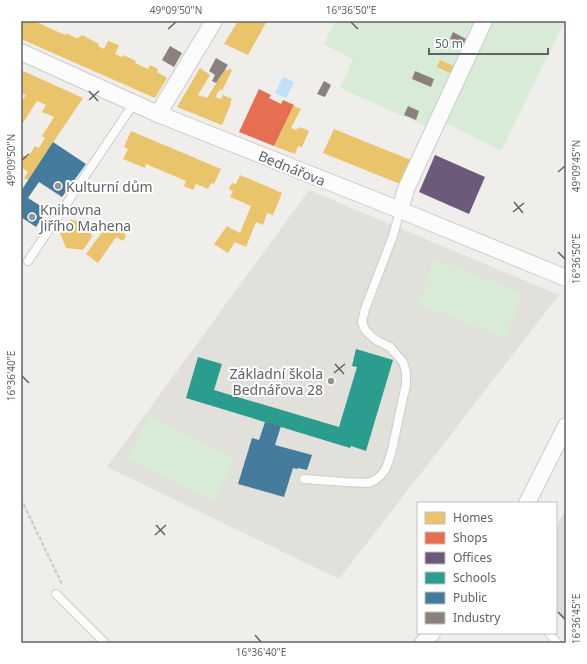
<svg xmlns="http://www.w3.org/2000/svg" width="587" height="664" font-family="'Noto Sans',sans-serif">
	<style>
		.industrial { fill: #dfddda }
		.education { fill: #e2e0da }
		.green { fill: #d8ebd6 }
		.water { fill: #bfe0f9 }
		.homes { fill: #e9c46a }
		.shops { fill: #e76f51 }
		.offices { fill: #6d597a }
		.schools { fill: #2a9d8f }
		.public { fill: #457b9d }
		.industry { fill: #8a817c }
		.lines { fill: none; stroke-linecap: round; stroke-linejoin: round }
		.service-casing { stroke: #cbcccc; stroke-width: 10 }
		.minor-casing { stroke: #cbcccc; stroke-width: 18 }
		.path { stroke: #cacfcc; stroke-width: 2.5; stroke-dasharray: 4 2; stroke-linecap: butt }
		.service { stroke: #fdfcfc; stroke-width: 8 }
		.minor { stroke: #fdfcfc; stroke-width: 16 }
		.ticks { fill: none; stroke: #5f6368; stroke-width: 1.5 }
		.poi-dot { fill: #919496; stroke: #fff; stroke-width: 1.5 }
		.labels { text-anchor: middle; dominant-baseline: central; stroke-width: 4; stroke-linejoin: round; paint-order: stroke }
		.street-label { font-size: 14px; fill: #5f6368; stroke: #fff }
		.poi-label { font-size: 14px; fill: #5f6368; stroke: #fff; text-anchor: start }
		.neatline { fill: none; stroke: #5f6368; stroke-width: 1.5 }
		.ticks-label { font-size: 10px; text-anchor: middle; fill: #5f6368 }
	</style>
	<rect width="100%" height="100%" fill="#efeeea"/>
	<!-- industrial -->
	<polygon class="industrial" points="566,508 566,623 556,611 556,527"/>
	<!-- education -->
	<polygon class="education" points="309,190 559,295 339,579 107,467"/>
	<!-- green -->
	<g class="green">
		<polygon points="335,21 479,21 459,63 425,126 340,88 353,60 324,44"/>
		<polygon points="492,21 565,21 501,151 445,123"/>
		<polygon points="435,259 523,293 505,338 418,304"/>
		<polygon points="149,416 235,458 214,501 128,459"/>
	</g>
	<!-- water -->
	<polygon class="water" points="283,77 294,82 286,98 275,93"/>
	<!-- homes -->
	<g class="homes">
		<polygon points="21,21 34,21 65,35 66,33 78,39 78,37 80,37 82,35 99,44 98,46 104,49 108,41 119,45 115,54 122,57 123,55 136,61 135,63 148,69 150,65 158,69 157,72 167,78 155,98 21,39"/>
		<polygon points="238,21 267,21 248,55 224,44"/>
		<polygon points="440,60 456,67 452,74 437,67"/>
		<polygon points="200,68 210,75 198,95 207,98 225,69 228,71 229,68 232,70 222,91 220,89 215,97 221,99 223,95 232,99 230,103 231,103 222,125 177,107"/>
		<polygon points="21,70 83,98 28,180 24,178 28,172 21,167 21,156 22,155 28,157 35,146 39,148 45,138 42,136 54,117 42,112 46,105 37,101 21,126 21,102 26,95 21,93"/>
		<polygon points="294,106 301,109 291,128 296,130 297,128 299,129 300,127 309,131 302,147 298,146 295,154 274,146"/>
		<polygon points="334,129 411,160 400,184 323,153"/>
		<polygon points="131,131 221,169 214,184 211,183 208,189 196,184 193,190 184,186 186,181 146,164 145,168 123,159 128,149 124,147"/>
		<polygon points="240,175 282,193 273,215 267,213 263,225 256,222 246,247 235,242 228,253 214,244 227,226 240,233 251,206 230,197 233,191 229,189 232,183 236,184"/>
		<polygon points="70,220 87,222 92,237 83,250 66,248 60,233"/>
		<polygon points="108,224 120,232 123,232 126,236 123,241 116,237 98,263 86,254"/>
	</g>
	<!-- shops -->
	<polygon class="shops" points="259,89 271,95 269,98 281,104 283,100 294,105 274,146 239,132"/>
	<!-- offices -->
	<polygon class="offices" points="435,155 485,177 469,214 419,192"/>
	<!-- schools -->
	<polygon class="schools" points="356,349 393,360 366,451 351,446 350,448 186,398 198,357 222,364 214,390 339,427 357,367 352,366"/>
	<!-- public -->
	<g class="public">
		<polygon points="53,142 86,164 62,197 39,182 28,198 47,210 36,227 21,217 21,191"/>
		<polygon points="265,422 281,426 275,445 312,455 307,470 298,468 297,469 293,468 284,497 238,484 252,438 259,440"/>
	</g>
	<!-- industry -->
	<g class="industry">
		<polygon points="453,32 468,40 464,47 450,39"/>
		<polygon points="170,46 182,53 174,67 162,60"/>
		<polygon points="216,58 228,65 216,83 212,81 215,75 209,71"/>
		<polygon points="415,71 434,79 431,87 412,79"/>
		<polygon points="324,81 331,85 325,97 317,94"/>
		<polygon points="408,106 419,111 416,120 404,115"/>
	</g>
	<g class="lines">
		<!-- service casing -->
		<g class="service-casing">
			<g id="service">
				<polyline points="28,261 134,103"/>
				<polyline points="304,479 345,482 368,483 375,480 380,476 385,470 388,463 392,450 403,398 406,385 406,372 403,362 397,355 390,347 376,340 370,335 365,330 362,322 365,309 393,236 400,210"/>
				<polyline points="56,594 105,643"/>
				<polyline points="549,633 557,643"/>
			</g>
		</g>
		<!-- minor casing -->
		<g class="minor-casing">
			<g id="minor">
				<polyline points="21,52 158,114 400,210 566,278"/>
				<polyline points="158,114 214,21"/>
				<polyline points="400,210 406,189 484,21"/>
				<polyline points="527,503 566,426"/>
				<polyline points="423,643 432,633"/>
			</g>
		</g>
		<!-- path -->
		<polyline class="path" points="21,499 62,584"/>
		<!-- service -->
		<use href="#service" class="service"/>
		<!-- minor -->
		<use href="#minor" class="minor"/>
	</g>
	<!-- ticks -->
	<path class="ticks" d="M351,22L358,29M168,29L176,22M89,91L98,101M89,100L99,91M22,160L29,154M558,172L565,166M514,202L523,213M513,212L524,203M558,252L565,259M335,364L344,374M334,373L345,364M22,376L29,383M156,525L165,535M155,535L166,525M558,612L565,619M255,635L261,642"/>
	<!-- markers -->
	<g class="poi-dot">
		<circle cx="58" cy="186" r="4"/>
		<circle cx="32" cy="217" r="4"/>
		<circle cx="331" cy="381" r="4"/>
	</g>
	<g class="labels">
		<!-- street labels -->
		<g class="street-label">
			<text transform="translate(292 168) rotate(22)">Bednářova</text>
		</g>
		<!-- poi labels -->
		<g class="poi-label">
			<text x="66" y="186">Kulturní dům</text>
			<text x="40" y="209">Knihovna<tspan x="40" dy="16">Jiřího Mahena</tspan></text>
			<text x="323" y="373" text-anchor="end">Základní škola<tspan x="323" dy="16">Bednářova 28</tspan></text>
		</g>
	</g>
	<!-- border -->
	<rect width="587" height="664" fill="none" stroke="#ffffff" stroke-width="44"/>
	<!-- legend -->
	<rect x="417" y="502" width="140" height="132" fill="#ffffff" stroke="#bfc1c3"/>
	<rect x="425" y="512" width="20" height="12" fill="#e9c46a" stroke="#bfc1c3"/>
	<text x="453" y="522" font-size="12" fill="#5f6368">Homes</text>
	<rect x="425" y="532" width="20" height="12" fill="#e76f51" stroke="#bfc1c3"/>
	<text x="453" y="542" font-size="12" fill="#5f6368">Shops</text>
	<rect x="425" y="552" width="20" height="12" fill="#6d597a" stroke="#bfc1c3"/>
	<text x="453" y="562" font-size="12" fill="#5f6368">Offices</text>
	<rect x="425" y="572" width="20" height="12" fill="#2a9d8f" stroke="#bfc1c3"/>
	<text x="453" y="582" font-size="12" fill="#5f6368">Schools</text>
	<rect x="425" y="592" width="20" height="12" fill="#457b9d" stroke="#bfc1c3"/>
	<text x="453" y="602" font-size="12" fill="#5f6368">Public</text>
	<rect x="425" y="612" width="20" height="12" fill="#8a817c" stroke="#bfc1c3"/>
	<text x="453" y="622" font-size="12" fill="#5f6368">Industry</text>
	<!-- scale -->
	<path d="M429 48v6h119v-6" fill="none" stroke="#5f6368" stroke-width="2"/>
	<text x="435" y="48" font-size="12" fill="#5f6368" stroke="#ffffff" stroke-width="3" paint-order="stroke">50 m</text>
	<rect x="22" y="22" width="543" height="620" class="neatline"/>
	<g class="ticks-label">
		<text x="176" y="14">49°09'50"N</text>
		<text x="351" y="14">16°36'50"E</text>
		<text transform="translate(11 160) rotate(-90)" y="4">49°09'50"N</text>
		<text transform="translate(576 166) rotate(-90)" y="4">49°09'45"N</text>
		<text transform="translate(576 259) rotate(-90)" y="4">16°36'50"E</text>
		<text transform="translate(11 376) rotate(-90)" y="4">16°36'40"E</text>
		<text transform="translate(576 619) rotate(-90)" y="4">16°36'45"E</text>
		<text x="261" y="656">16°36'40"E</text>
	</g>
</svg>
